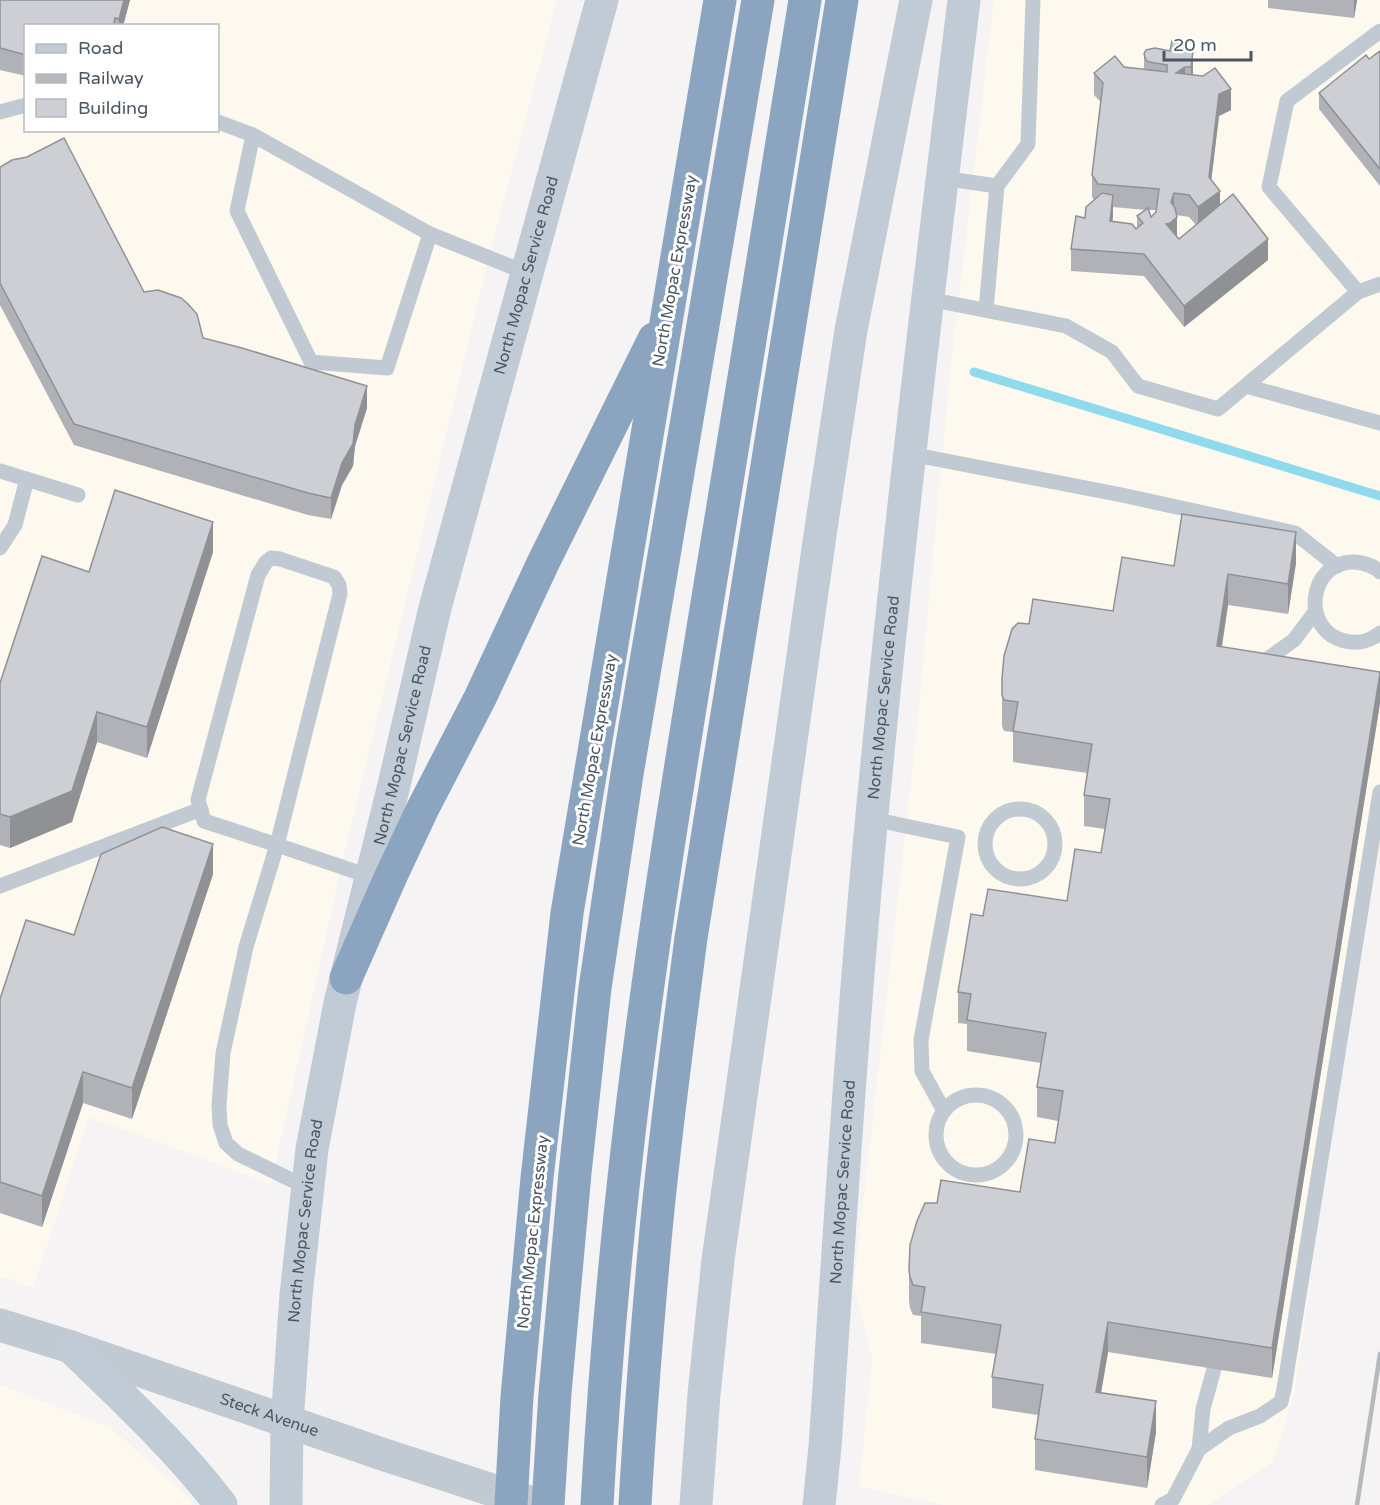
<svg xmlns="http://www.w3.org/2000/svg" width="1380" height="1505" font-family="'Varela Round',sans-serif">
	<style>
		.commercial { fill: #fdf9ef; fill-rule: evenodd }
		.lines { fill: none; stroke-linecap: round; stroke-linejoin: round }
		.stream { stroke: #90daee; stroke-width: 9 }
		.service { stroke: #c1cad2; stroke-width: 15 }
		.tertiary { stroke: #c1cad2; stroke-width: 33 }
		.secondary { stroke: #c1cbd6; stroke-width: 33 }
		.motorway { stroke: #8ba5c1; stroke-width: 33 }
		.rail { stroke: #b5b8bd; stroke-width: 4.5 }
		.wall { fill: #b0b2b7; fill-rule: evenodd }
		.shaded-wall { fill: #909195 }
		.building { fill: #cdcfd5; stroke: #909195; stroke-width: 1.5 }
		.labels { text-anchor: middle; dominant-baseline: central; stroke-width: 6; stroke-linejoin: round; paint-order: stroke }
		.street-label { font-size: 16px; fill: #4a5661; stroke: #fff }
	</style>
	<rect width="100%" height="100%" fill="#f5f3f3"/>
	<!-- commercial -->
	<g class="commercial">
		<path d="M0,0H557L492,245L343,859L271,1184L134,1133L89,1118L33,1288L0,1276ZM26,26H218V130H26Z"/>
		<polygon points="994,0 1380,0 1380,804 1339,1067 1295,1390 1273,1462 1208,1505 944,1505 859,1487 872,1359 854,1284 916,738 950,372"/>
		<polygon points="0,1385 110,1427 188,1497 192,1505 0,1505"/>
	</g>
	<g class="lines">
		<!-- stream -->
		<polyline class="stream" points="974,372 1380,496"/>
		<!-- service -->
		<g class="service">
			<polyline points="0,112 26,105"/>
			<polyline points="218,122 253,135 430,234 387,368 311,362 237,211 253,135"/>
			<polyline points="942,178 997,186"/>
			<polyline points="430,234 527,273"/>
			<polyline points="1358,292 1380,284"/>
			<polyline points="928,299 1066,326 1112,352 1138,386 1218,409 1358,292 1269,187 1287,101 1380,31"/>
			<polyline points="986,310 997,186 1028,144 1033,0"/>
			<polyline points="1246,386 1380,423"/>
			<polyline points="910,454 1122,495 1295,533 1337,566"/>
			<polyline points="0,471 78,495"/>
			<polyline points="0,548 15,525 27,479"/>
			<path d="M1380,572C1373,565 1364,563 1355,562C1309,560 1299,630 1345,641C1357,644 1370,641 1380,633"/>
			<polyline points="1258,668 1262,663 1294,640 1315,612"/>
			<circle cx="1020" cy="844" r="35"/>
			<polyline points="872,819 958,837 921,1040 922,1071 944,1111"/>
			<polyline points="0,886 201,809"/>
			<circle cx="976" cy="1135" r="40"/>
			<path d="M308,1188L238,1154L226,1143L220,1125L219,1105L223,1053L246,947L277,845L340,594L339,585L334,577L280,559L271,558L266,562L258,575L198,800L204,821C260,839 316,858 371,877"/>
			<polyline points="1199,1449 1203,1409 1214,1369"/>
			<polyline points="1162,1505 1173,1499 1199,1449 1229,1428 1260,1416 1281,1402 1284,1389 1380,792"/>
		</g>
		<!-- tertiary -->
		<path class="tertiary" id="s1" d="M0,1325L71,1347L382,1454L538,1505"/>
		<!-- secondary -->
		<g class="secondary">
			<path d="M71,1347C123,1398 177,1447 221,1505"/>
			<path id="s2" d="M286,1505L287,1422L296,1295L312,1149L340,1003L394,785L435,608L602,0"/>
			<polyline points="696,1505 704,1394 718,1260 820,535 851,330 916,0"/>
			<path id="s3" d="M819,1505L825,1447C840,1226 853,1005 875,784C900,522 932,261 964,0"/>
		</g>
		<!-- motorway -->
		<g class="motorway">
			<polyline points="346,978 391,876 423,808 480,698 543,563 654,339"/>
			<polyline points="511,1505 517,1397 537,1178 567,913 720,0"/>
			<polyline points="548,1505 555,1393 575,1173 595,988 627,774 758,0"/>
			<path d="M597,1505C603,1396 612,1286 624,1178C646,975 679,774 712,573C743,382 775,191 805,0"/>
			<path d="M635,1505C640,1417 647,1329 655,1241C664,1140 678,1039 691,938L842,0"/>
		</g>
		<!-- rail -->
		<polyline class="rail" points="1357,1505 1380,1354"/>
	</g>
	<!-- wall -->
	<g class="wall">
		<polygon points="0,0 130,0 123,26 26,26 26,76 0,70"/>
		<polygon points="1268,0 1357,0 1354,18 1268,8"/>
		<path d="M1170,51H1193V75L1231,110L1219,116L1211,180L1220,205L1268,260L1184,327L1144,276L1071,271V249L1094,200L1092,197V175L1101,102L1094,95V73L1124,67L1144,69V54ZM1113,207L1146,210L1137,216V228L1136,229L1112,222ZM1148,210H1156V212L1151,217ZM1176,215L1189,217L1196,225L1179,239L1177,237Z"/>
		<polygon points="1380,51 1380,186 1319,109 1319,93 1369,59"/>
		<polygon points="0,167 144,292 203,338 367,408 355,446 353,466 342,485 331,519 308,515 74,445 0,305"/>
		<polygon points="213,552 147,758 97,742 72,822 10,848 0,845 0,683 89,572"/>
		<polygon points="1296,563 1288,614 1228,605 1222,647 1380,672 1380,703 1272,1378 1108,1352 1101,1392 1156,1432 1147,1488 1035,1470 1035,1439 1038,1415 992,1408 992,1377 996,1354 921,1343 921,1316 913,1315 910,1308 909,1300 909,1270 937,1203 1020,1192 1055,1143 1058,1121 1037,1117 1037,1087 1041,1063 967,1051 967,1024 958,1023 958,992 983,916 1067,901 1101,853 1105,829 1084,826 1084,795 1087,773 1013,762 1013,732 1004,731 1002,726 1002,679 1029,624 1113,611 1174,566"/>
		<polygon points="213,874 132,1119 83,1103 42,1227 0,1213 0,999 74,935"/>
	</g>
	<!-- shaded-wall -->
	<g class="shaded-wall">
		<polygon points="124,0 130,0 123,26 119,26 119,19"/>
		<polygon points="1354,0 1357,0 1354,18"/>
		<polygon points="1193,51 1193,72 1191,89 1191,67"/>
		<polygon points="1185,67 1185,89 1176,73"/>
		<polygon points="1231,89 1231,110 1219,116 1209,199 1220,191 1220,212 1198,229 1198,207 1209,177 1219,94"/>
		<polygon points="1174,193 1174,215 1177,217 1177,239 1166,224"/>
		<polygon points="1113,195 1113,216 1110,243 1110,221"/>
		<polygon points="1268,239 1268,260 1184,327 1184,306"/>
		<polygon points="367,386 367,408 355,446 353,466 342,485 331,519 331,498"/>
		<polygon points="213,522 213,552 147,758 147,727"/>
		<polygon points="1296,532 1296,563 1288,614 1288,584"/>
		<polygon points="1228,574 1228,605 1217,676 1217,646"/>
		<polygon points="1380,673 1380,703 1272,1378 1272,1348"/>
		<polygon points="97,712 97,742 72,822 10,848 10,817"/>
		<polygon points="213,844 213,874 132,1119 132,1088"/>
		<polygon points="83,1072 83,1103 42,1227 42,1196"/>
		<polygon points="1108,1322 1108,1352 1096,1422 1096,1392"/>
		<polygon points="1156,1401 1156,1432 1147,1488 1147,1457"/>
	</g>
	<!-- building -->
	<g class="building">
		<polygon points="0,0 124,0 119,19 115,18 113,26 26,26 26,55 0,48"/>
		<polygon points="1172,41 1180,43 1187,51 1193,51 1191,67 1185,67 1176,73 1203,76 1215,68 1231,89 1219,94 1209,177 1220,191 1198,207 1189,195 1174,193 1171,202 1175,208 1177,217 1170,223 1166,224 1179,239 1233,194 1268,239 1184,306 1144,254 1071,249 1076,216 1085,218 1086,207 1102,193 1113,195 1110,221 1132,224 1136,229 1143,223 1137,216 1148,208 1151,217 1156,212 1159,189 1098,184 1092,175 1103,83 1094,73 1115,56 1124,67 1167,72 1167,65 1149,62 1146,60 1144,54 1146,50 1155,48 1170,51"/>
		<polygon points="1380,51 1380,169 1319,93 1366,55 1369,59"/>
		<polygon points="64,138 144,292 158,290 181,298 188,304 197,314 203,338 242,348 367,386 355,425 353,444 342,463 331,498 308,493 74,424 0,283 0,167 12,160 27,157"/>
		<polygon points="115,490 213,522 147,727 97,712 72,791 10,817 0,814 0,683 42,556 89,572"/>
		<polygon points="1182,514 1296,532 1288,584 1228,574 1217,646 1380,672 1380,673 1272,1348 1108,1322 1096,1392 1156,1401 1147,1457 1035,1439 1043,1385 992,1377 1001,1325 921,1312 925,1287 913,1285 910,1277 909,1270 910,1245 917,1221 925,1203 937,1203 941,1180 1020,1192 1029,1139 1055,1143 1063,1091 1037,1087 1046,1033 967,1020 971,994 958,992 971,914 983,916 988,889 1067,901 1075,849 1101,853 1110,799 1084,795 1092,744 1013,731 1018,702 1004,700 1002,695 1002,679 1004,656 1012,629 1018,623 1029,624 1033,599 1113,611 1122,557 1174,566"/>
		<polygon points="162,827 213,844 132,1088 83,1072 42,1196 0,1182 0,999 26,920 74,935 101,854"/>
	</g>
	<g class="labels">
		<!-- street labels -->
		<g class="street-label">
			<text transform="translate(675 271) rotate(-80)">North Mopac Expressway</text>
			<text stroke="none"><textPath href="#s2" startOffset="1257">North Mopac Service Road</textPath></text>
			<text stroke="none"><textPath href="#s3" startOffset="810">North Mopac Service Road</textPath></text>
			<text stroke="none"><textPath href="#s2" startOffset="771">North Mopac Service Road</textPath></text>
			<text transform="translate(595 750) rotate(-80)">North Mopac Expressway</text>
			<text stroke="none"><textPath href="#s3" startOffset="324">North Mopac Service Road</textPath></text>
			<text stroke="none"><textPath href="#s2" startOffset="285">North Mopac Service Road</textPath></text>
			<text transform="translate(533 1232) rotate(-84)">North Mopac Expressway</text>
			<text stroke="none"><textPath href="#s1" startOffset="284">Steck Avenue</textPath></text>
		</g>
	</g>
	<!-- legend -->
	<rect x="24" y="24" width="195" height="108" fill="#ffffff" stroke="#b7bbc0" stroke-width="1.5"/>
	<rect x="36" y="44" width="30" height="9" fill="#c1cbd6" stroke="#b7bbc0" stroke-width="1.5"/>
	<text x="78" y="54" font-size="18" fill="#4a5661">Road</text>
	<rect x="36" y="74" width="30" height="9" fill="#b5b8bd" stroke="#b7bbc0" stroke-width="1.5"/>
	<text x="78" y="84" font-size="18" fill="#4a5661">Railway</text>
	<rect x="36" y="99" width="30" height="18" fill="#cdcfd5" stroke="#b7bbc0" stroke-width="1.5"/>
	<text x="78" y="114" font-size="18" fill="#4a5661">Building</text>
	<!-- scale -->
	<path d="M1164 51v9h87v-9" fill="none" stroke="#4a5661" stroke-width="3"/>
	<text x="1173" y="51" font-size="18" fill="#4a5661" stroke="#ffffff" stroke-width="4.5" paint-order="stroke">20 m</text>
</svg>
